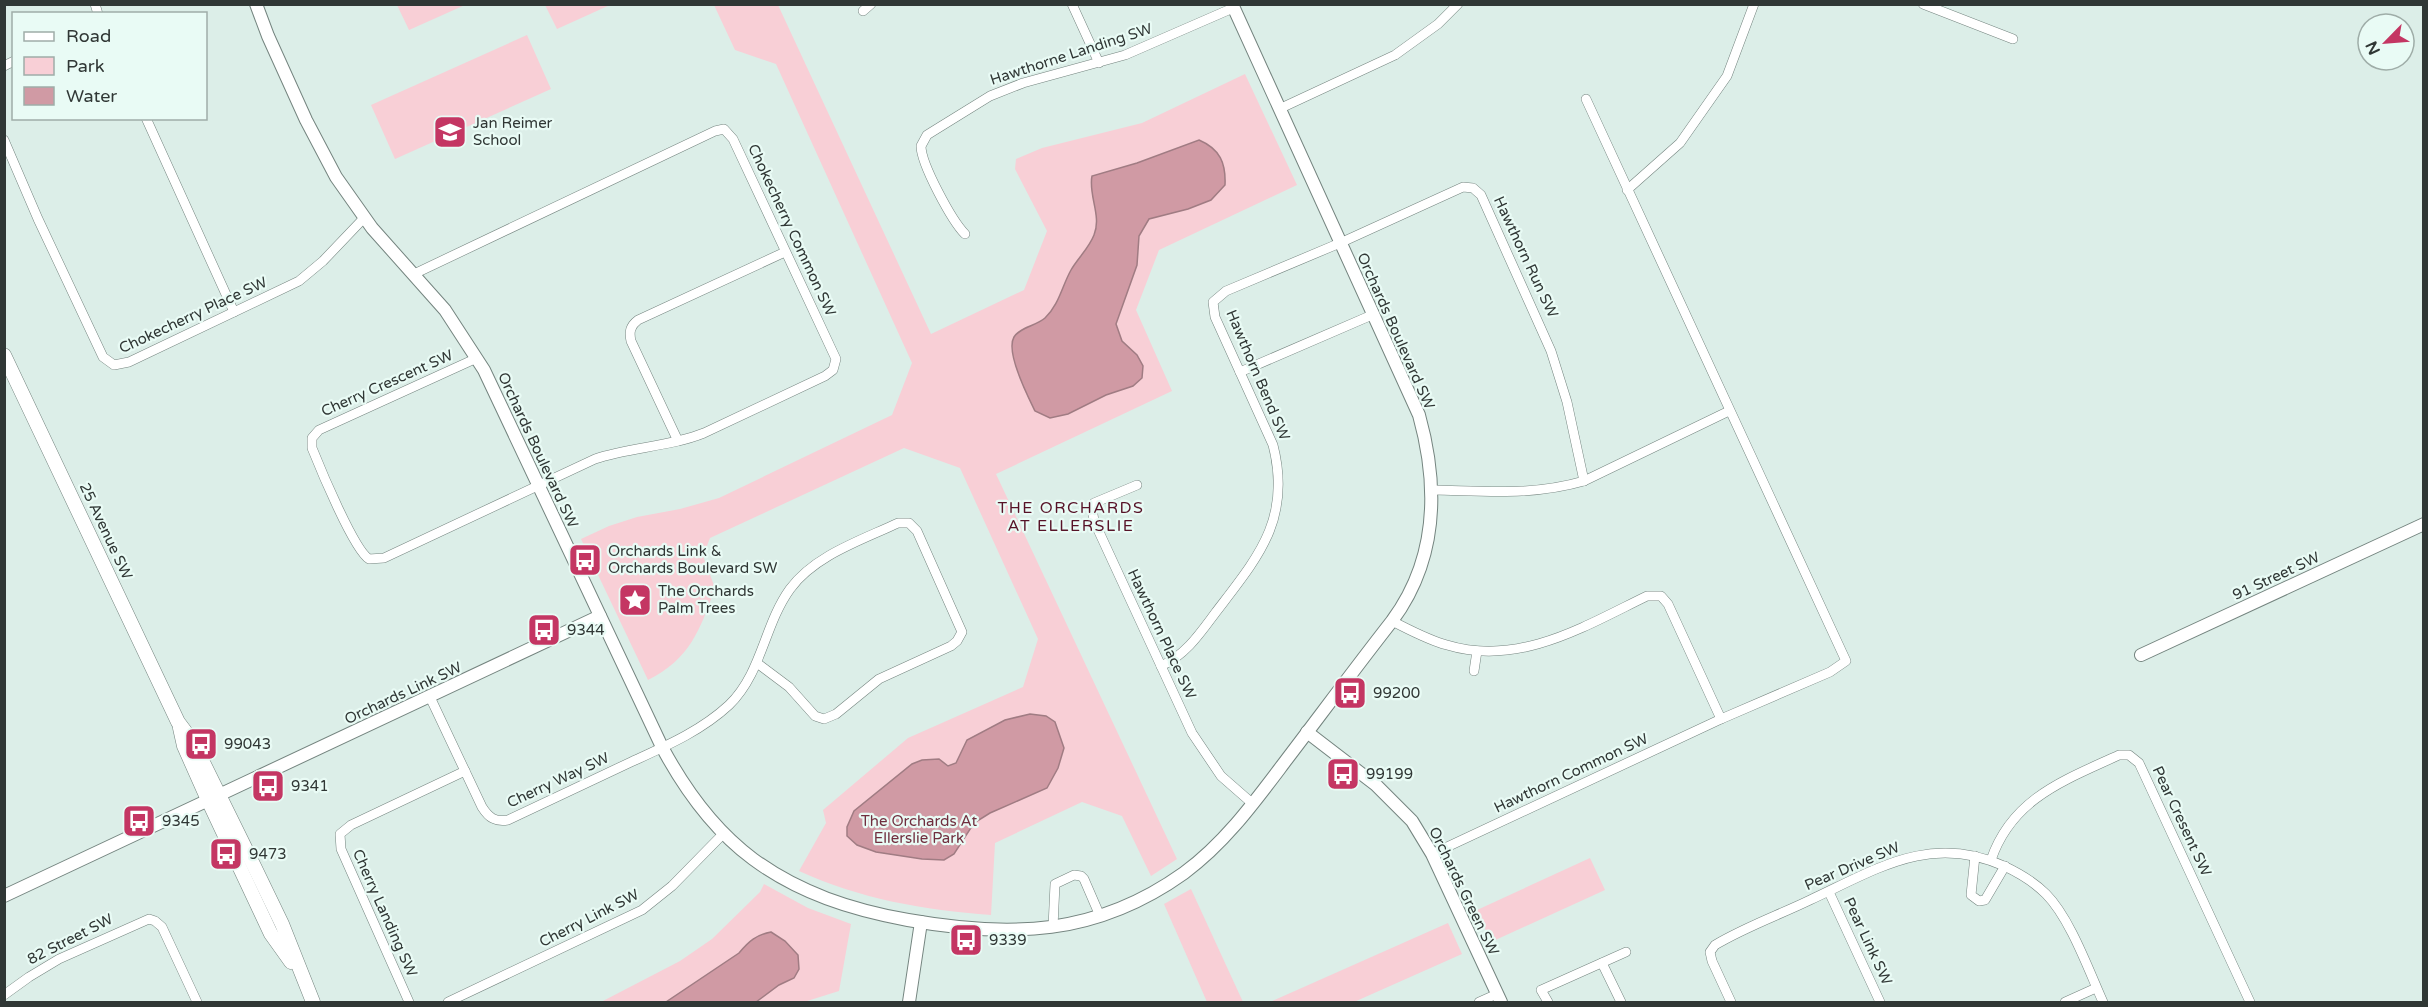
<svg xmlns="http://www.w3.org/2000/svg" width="2428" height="1007" font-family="'Varela Round',sans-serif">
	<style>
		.green { fill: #f8cfd6 }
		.water { fill: #d09aa4; stroke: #a07c83; stroke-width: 1.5 }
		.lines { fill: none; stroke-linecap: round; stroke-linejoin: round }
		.minor-casing { stroke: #74847f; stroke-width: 10 }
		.tertiary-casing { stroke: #74847f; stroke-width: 14 }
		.secondary-casing { stroke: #74847f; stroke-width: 15 }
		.minor { stroke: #fff; stroke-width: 9 }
		.tertiary { stroke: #fff; stroke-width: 12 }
		.secondary { stroke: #fff; stroke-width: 14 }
		.labels { text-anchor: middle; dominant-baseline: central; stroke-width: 4.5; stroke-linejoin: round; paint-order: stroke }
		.street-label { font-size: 15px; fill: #303735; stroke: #e9fbf5 }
		.poi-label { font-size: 15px; fill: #303735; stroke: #e9fbf5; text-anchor: start }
		.park-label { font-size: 15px; fill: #702e3e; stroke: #e9fbf5 }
		.neighbourhood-label { font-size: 16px; letter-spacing: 1.5px; fill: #571328; stroke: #e9fbf5 }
	</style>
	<rect width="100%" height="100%" fill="#dceee8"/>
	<!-- green -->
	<g class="green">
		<polygon points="397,5 465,5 409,30"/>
		<polygon points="545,5 610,5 557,29"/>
		<path d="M714,5H778L931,334L1024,290L1047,231L1015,169L1016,159L1042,148L1142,123L1245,74L1297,185L1159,250L1136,310L1172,391L996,474L1177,859L1151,876L1122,816L1082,802L995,843L991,915C924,910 860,899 799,871L826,823L823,810L908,738L1023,687L1038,639L960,468L904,448L710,538L703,556L715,588C700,630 690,659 648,680L581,539L609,526L637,517L680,509L719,498L892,415L912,363L776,64L735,50Z"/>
		<polygon points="527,35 551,89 395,159 371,105"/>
		<polygon points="1590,858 1605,890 1491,942 1477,910"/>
		<polygon points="764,884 808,908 851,924 839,991 804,1002 601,1002 680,961 712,939 760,892"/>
		<polygon points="1191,889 1243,1002 1207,1002 1164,904"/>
		<polygon points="1448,923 1462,954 1354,1002 1270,1002"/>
	</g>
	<!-- water -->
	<g class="water">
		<path d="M1199,140C1220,149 1226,163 1225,185L1211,200L1188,209L1149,219L1139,236L1137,265L1116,324L1122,341L1137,355L1143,366L1142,378L1133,386L1106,395L1068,414L1050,418L1035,411C1028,397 1005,352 1014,337C1020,327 1036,326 1045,318C1059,305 1062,286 1071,270C1078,258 1089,248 1094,235C1102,216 1088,195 1092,176L1137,163Z"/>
		<polygon points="1030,714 1046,716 1055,722 1064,748 1058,768 1047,788 990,813 974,823 954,854 944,860 922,859 876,852 857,845 847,836 847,827 854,811 912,764 922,760 939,759 948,766 956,763 967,740 1005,720"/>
		<path d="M771,932L785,941L798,955L799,969L794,978L779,985L756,1002H666L739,953C749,941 756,935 771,932Z"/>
	</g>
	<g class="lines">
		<!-- minor casing -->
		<g class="minor-casing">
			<g id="minor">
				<polyline points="95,4 98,14"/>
				<polyline points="1072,4 1099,63"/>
				<polyline points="1923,4 2013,39"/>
				<polyline points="863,11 871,4"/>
				<polyline points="4,66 14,61"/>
				<polyline points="1279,109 1395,55 1438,24 1458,4"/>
				<polyline points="146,118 234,312"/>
				<polyline points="4,140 38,219 103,357 114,365 129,362 299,281 323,261 364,218"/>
				<polyline points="1627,190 1680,143 1727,76 1754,4"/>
				<path d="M965,234C952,221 921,164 921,146L927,135L935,130L990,96L1023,83L1125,55L1233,8"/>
				<path d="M414,274L715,131L724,129L733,139L836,359L833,370L825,376L704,433C669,447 630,447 595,459L384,558L369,559C354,550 320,468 312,448V438L319,430L477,358"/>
				<polyline points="1240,372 1372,315"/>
				<path d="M678,441L631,341C629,332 630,326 638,320L785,252"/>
				<polyline points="1137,485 1094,503 1092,508 1094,521 1192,733 1221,776 1253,804"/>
				<path d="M1433,490C1486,491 1532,496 1584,481L1729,411"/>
				<path d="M1392,621C1410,630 1428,640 1447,645C1519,667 1585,626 1647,596H1661L1668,604L1721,719"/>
				<path d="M1161,666C1186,655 1201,632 1216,612C1258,557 1292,519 1273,445L1215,317L1213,302L1226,291L1340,243L1463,187L1473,188L1481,195L1551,351L1567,402L1584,481"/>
				<polyline points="1474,671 1477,651"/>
				<path d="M430,697L482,807C489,818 495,822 508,820C549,801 590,781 631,762C666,746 701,731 729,705C762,673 764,625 790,589C815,555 862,540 898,523H909L917,531L962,632L957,641L951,646L879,679L836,714L824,719L815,716L789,687L757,663"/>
				<polyline points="1432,854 1721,719 1830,672 1846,661 1586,99"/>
				<polyline points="1975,856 1971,895 1979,901 1985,900 2005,866"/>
				<path d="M1991,860C2012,798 2065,780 2119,755H2129L2139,763L2250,1002"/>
				<polyline points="1829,892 1880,1002"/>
				<polyline points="1053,927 1055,884 1074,875 1081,876 1084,879 1100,916"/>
				<polyline points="1602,963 1621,1002"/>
				<polyline points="4,995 29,977 59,959 149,919 155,921 162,927 197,1002"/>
				<polyline points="409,1002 341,849 340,834 351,825 465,771"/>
				<polyline points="448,1002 642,910 672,886 724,833"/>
				<polyline points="1479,1002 1497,994"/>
				<polyline points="1548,1002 1541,990 1626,952"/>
				<path d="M1731,1002L1712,961L1710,952L1715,945C1745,927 1779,915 1810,900C1877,869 1930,833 2004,866C2019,873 2034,882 2046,894C2070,918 2089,971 2103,1002"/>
				<polyline points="2065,1002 2096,988"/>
			</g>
		</g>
		<!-- tertiary casing -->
		<g class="tertiary-casing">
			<g id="tertiary">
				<path d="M256,4L268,36L306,120L336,177L372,228L445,310L484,370L662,747C685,790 714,830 753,859C799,893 852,910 908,920C1010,938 1096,936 1184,873C1226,842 1256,800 1287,759C1322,713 1356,667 1392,621C1438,559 1439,487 1419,415L1232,4"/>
				<polyline points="2141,655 2424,524"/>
				<polyline points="1307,732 1376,785 1412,821 1432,854 1501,1002"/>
				<polyline points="4,896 600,616"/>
				<polyline points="909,1002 921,922"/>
			</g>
		</g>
		<!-- secondary casing -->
		<g class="secondary-casing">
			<g id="secondary">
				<polyline points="4,355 178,722 193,742 254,866 282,924 313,1002"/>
				<polyline points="180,728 184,746 208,800 271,934 291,962"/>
			</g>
		</g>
		<!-- minor -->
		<use href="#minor" class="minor"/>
		<!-- tertiary -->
		<use href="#tertiary" class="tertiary"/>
		<!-- secondary -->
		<use href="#secondary" class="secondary"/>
	</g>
	<!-- icons -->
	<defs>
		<g id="school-square" transform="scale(1.725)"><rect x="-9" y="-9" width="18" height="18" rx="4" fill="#c43663" stroke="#e9fbf5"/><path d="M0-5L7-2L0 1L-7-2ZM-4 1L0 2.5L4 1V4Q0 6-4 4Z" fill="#fff"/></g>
		<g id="bus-square" transform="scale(1.725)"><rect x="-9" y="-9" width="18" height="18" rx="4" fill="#c43663" stroke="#e9fbf5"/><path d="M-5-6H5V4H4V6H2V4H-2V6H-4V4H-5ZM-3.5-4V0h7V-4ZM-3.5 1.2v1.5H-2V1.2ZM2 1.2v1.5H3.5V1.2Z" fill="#fff"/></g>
		<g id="sight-square" transform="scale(1.725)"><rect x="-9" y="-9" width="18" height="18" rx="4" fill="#c43663" stroke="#e9fbf5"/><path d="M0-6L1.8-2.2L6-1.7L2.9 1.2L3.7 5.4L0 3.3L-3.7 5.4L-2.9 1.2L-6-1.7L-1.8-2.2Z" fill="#fff"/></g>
	</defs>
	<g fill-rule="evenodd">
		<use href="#school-square" x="450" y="132"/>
		<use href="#bus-square" x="585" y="560"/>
		<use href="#sight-square" x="635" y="600"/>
		<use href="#bus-square" x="544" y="630"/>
		<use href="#bus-square" x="1350" y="693"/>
		<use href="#bus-square" x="201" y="744"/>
		<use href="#bus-square" x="1343" y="774"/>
		<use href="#bus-square" x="268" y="786"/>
		<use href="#bus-square" x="139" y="821"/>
		<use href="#bus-square" x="226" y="854"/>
		<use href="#bus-square" x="966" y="940"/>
	</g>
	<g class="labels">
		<!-- street labels -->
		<g class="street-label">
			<text transform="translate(1071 54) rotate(-18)">Hawthorne Landing SW</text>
			<text transform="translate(792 230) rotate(65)">Chokecherry Common SW</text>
			<text transform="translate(1526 257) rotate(65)">Hawthorn Run SW</text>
			<text transform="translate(193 315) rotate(-25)">Chokecherry Place SW</text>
			<text transform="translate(1396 331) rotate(66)">Orchards Boulevard SW</text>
			<text transform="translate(1258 375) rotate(67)">Hawthorn Bend SW</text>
			<text transform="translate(387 383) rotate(-24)">Cherry Crescent SW</text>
			<text transform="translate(538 450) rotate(65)">Orchards Boulevard SW</text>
			<text transform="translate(106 531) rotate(65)">25 Avenue SW</text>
			<text transform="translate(2276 576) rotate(-25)">91 Street SW</text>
			<text transform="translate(1162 634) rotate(65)">Hawthorn Place SW</text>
			<text transform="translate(403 693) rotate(-25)">Orchards Link SW</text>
			<text transform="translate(1571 773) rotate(-25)">Hawthorn Common SW</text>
			<text transform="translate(558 780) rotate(-25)">Cherry Way SW</text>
			<text transform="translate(2182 821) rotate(65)">Pear Cresent SW</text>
			<text transform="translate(1852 866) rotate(-23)">Pear Drive SW</text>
			<text transform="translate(1464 891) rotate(64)">Orchards Green SW</text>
			<text transform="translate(385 913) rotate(66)">Cherry Landing SW</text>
			<text transform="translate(589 918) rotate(-27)">Cherry Link SW</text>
			<text transform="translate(70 939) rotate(-27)">82 Street SW</text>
			<text transform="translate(1868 941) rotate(65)">Pear Link SW</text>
		</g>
		<!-- poi labels -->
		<g class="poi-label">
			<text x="473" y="123">Jan Reimer<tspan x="473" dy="17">School</tspan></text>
			<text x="608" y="551">Orchards Link &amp;<tspan x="608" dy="17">Orchards Boulevard SW</tspan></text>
			<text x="658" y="591">The Orchards<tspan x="658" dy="17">Palm Trees</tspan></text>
			<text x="567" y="630">9344</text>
			<text x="1373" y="693">99200</text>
			<text x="224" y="744">99043</text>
			<text x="1366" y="774">99199</text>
			<text x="291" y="786">9341</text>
			<text x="162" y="821">9345</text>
			<text x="249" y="854">9473</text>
			<text x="989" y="940">9339</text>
		</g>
		<!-- park labels -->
		<g class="park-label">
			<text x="919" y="821">The Orchards At<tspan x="919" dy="17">Ellerslie Park</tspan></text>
		</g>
		<!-- neighbourhood labels -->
		<g class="neighbourhood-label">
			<text x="1071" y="508">THE ORCHARDS<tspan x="1071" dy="18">AT ELLERSLIE</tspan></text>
		</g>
	</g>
	<!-- border -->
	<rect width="2428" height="1007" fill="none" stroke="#303735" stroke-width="12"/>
	<!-- legend -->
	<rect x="12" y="12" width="195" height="108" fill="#e9fbf5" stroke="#9fada8" stroke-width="1.5"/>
	<rect x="24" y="32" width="30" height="9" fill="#ffffff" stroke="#9fada8" stroke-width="1.5"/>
	<text x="66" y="42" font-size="18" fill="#303735">Road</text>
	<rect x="24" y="57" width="30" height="18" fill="#f8cfd6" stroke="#9fada8" stroke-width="1.5"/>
	<text x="66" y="72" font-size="18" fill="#303735">Park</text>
	<rect x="24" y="87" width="30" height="18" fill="#d09aa4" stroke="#9fada8" stroke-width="1.5"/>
	<text x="66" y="102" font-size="18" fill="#303735">Water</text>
	<!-- north arrow -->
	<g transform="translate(2386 42) rotate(245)"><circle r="28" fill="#e9fbf5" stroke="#9fada8" stroke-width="1.5"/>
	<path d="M0-4.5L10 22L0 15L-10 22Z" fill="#c43663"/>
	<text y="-9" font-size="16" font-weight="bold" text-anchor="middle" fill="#303735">N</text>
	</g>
</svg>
